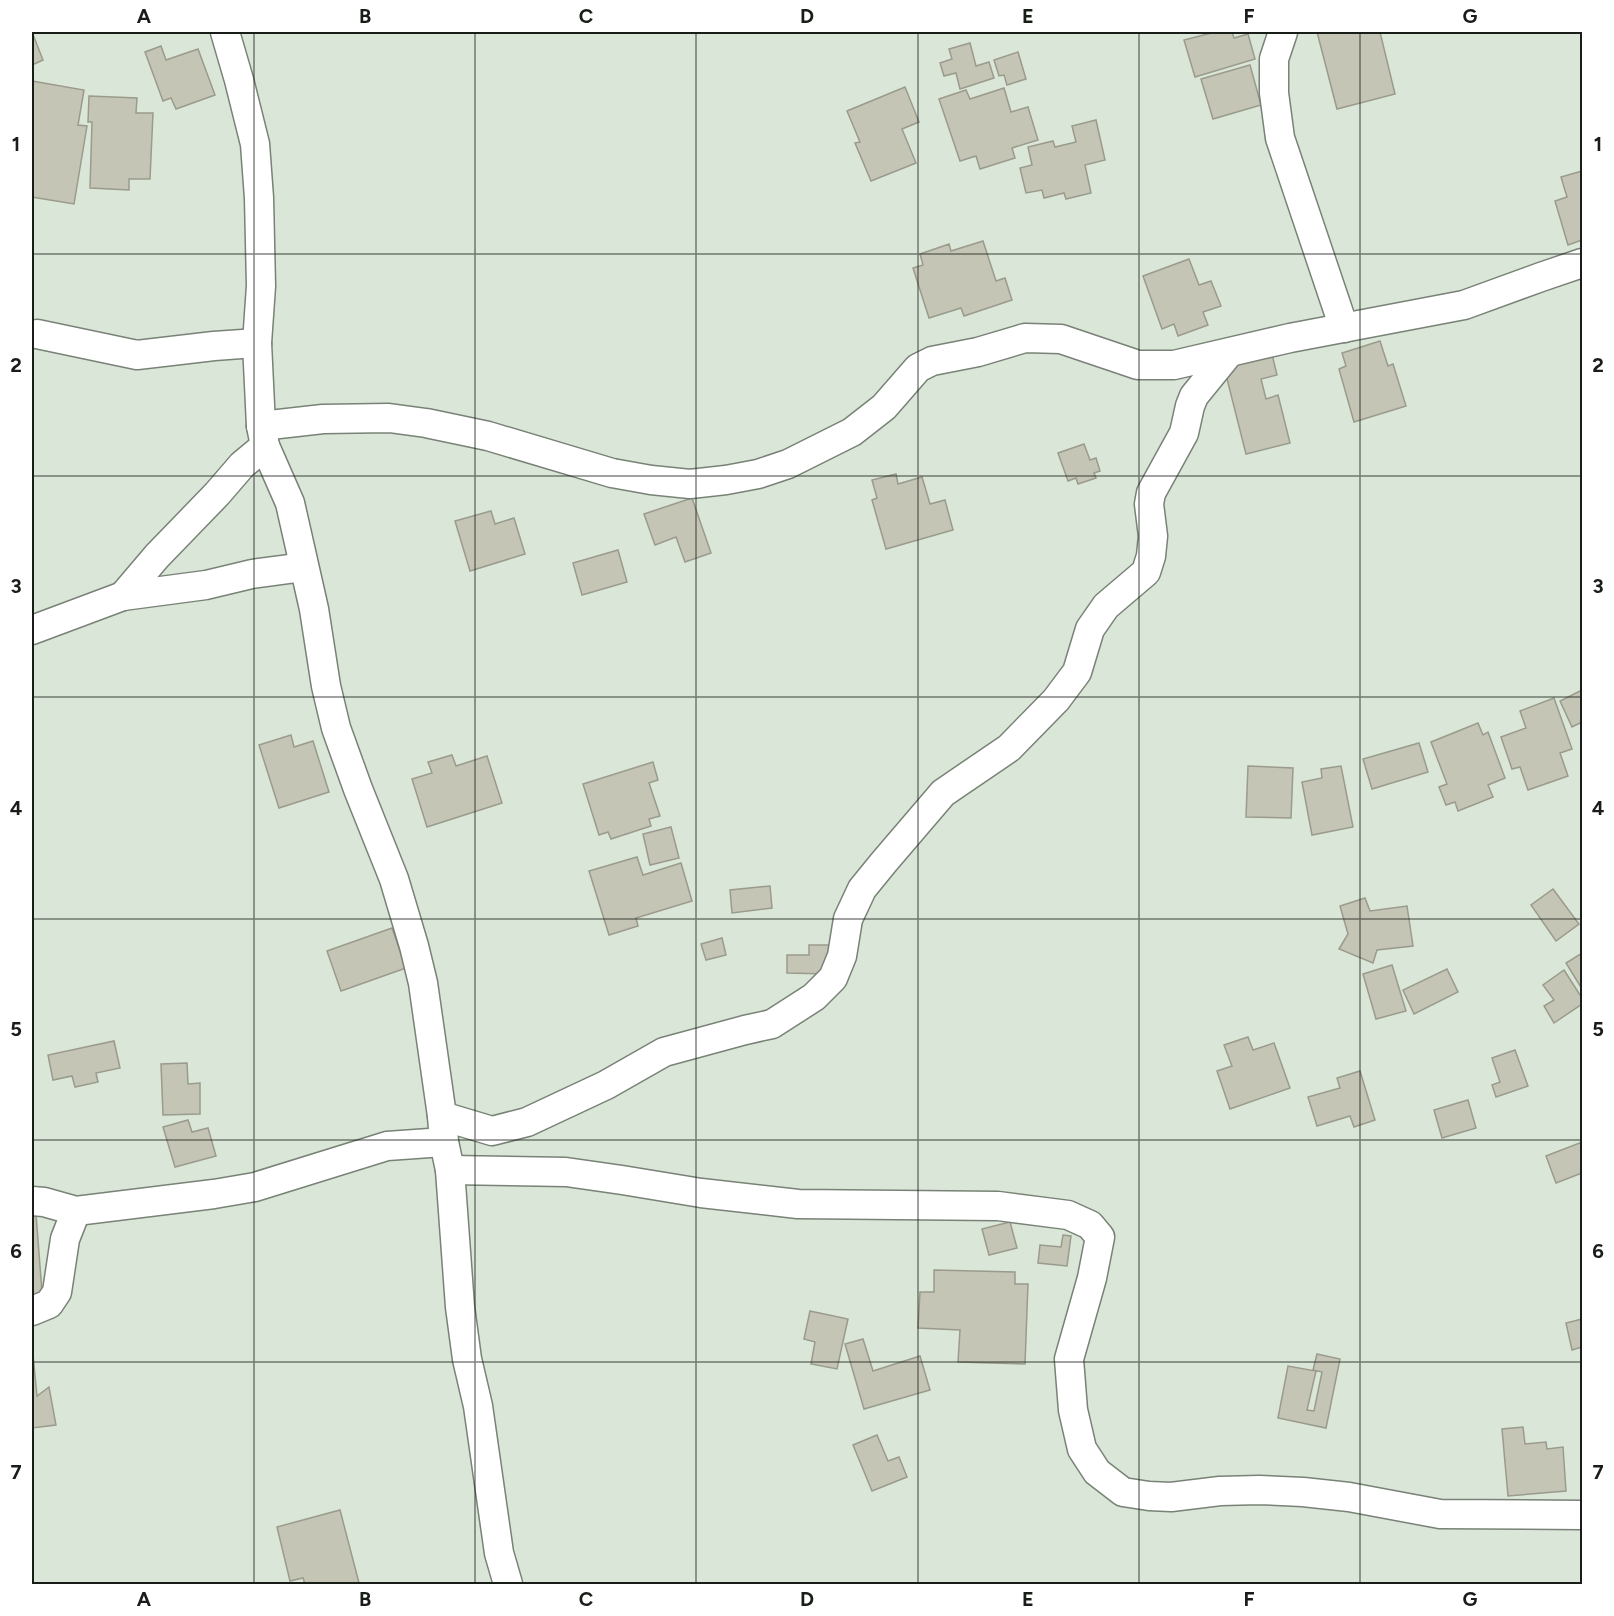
<svg xmlns="http://www.w3.org/2000/svg" width="1614" height="1616" font-family="Figtree,sans-serif">
	<style>
		.building { fill: #c4c5b5; stroke: #9a9b8c; stroke-width: 1.5 }
		.lines { fill: none; stroke-linecap: round; stroke-linejoin: round }
		.minor-casing { stroke: #788276; stroke-width: 31 }
		.minor { stroke: #fff; stroke-width: 28 }
		.grid { fill: none; stroke: #191d18; stroke-width: 1.5; stroke-opacity: 0.55 }
		.neatline { fill: none; stroke: #191d18; stroke-width: 2 }
		.grid-label { font-size: 20px; text-anchor: middle; font-weight: bold; fill: #191d18 }
	</style>
	<rect width="100%" height="100%" fill="#dae6d8"/>
	<!-- building -->
	<g class="building">
		<polygon points="32,32 43,60 32,65"/>
		<polygon points="1215,32 1232,32 1234,38 1248,34 1255,59 1195,77 1184,40"/>
		<polygon points="1317,32 1380,32 1395,94 1337,109"/>
		<polygon points="970,43 976,66 989,62 994,78 960,89 956,73 944,76 940,63 952,59 949,49"/>
		<polygon points="161,46 166,60 198,49 215,95 176,109 171,98 163,101 145,52"/>
		<polygon points="1018,52 1026,79 1007,85 1004,75 999,76 994,60"/>
		<polygon points="1250,65 1261,105 1213,119 1201,79"/>
		<polygon points="32,81 84,90 78,125 87,126 74,204 32,197"/>
		<polygon points="905,87 919,122 902,129 916,163 871,181 855,143 860,142 847,111"/>
		<polygon points="1004,88 1011,112 1028,107 1038,140 1012,148 1015,158 980,169 976,156 960,161 939,99 966,90 970,99"/>
		<polygon points="89,96 137,98 136,113 153,113 150,179 129,179 129,190 90,188 92,122 88,122"/>
		<polygon points="1096,120 1105,160 1085,165 1091,193 1066,199 1064,193 1044,198 1042,190 1026,193 1020,168 1032,165 1028,147 1053,141 1055,147 1076,142 1072,126"/>
		<polygon points="1582,171 1582,240 1568,245 1555,201 1567,197 1561,177"/>
		<polygon points="983,241 996,281 1005,278 1012,300 964,316 961,308 929,318 913,268 923,265 920,254 949,244 951,251"/>
		<polygon points="1189,259 1199,285 1211,281 1221,306 1203,312 1208,325 1178,336 1174,324 1162,329 1143,276"/>
		<polygon points="1380,341 1388,366 1393,364 1406,406 1354,422 1339,369 1346,366 1342,353"/>
		<polygon points="1271,350 1277,375 1261,379 1266,399 1278,395 1290,443 1246,454 1224,367"/>
		<polygon points="1084,444 1090,460 1096,458 1100,471 1094,473 1096,478 1078,484 1076,478 1068,481 1058,453"/>
		<polygon points="896,474 898,484 922,477 930,504 945,500 953,530 886,549 872,500 877,498 872,480"/>
		<polygon points="692,498 711,553 685,562 676,537 655,545 644,514"/>
		<polygon points="491,511 495,524 514,518 525,554 470,571 455,521"/>
		<polygon points="618,550 627,582 582,595 573,563"/>
		<polygon points="1582,690 1582,722 1572,727 1560,701"/>
		<polygon points="1554,698 1572,749 1560,753 1568,776 1528,790 1520,767 1512,769 1501,737 1526,728 1520,711"/>
		<polygon points="1478,723 1483,735 1488,732 1505,778 1488,785 1493,797 1458,811 1455,802 1446,805 1439,787 1447,784 1431,742"/>
		<polygon points="291,735 294,747 313,741 329,792 279,808 259,745"/>
		<polygon points="1419,743 1428,772 1372,789 1363,759"/>
		<polygon points="452,755 456,766 487,756 502,803 427,827 412,779 432,773 428,762"/>
		<polygon points="653,762 658,780 649,783 660,816 649,819 651,826 611,839 608,832 599,835 583,784"/>
		<polygon points="1248,766 1293,768 1291,818 1246,817"/>
		<polygon points="1341,766 1353,827 1312,835 1302,782 1322,778 1321,769"/>
		<polygon points="671,827 679,858 650,865 643,834"/>
		<polygon points="637,857 643,875 681,863 692,901 636,918 638,926 609,935 589,871"/>
		<polygon points="770,886 772,908 732,913 730,890"/>
		<polygon points="1553,889 1579,924 1556,941 1531,905"/>
		<polygon points="1365,898 1370,911 1407,906 1413,946 1377,950 1373,963 1339,949 1348,934 1340,906"/>
		<polygon points="392,928 406,968 341,991 327,951"/>
		<polygon points="722,938 726,955 706,960 701,944"/>
		<polygon points="809,945 830,945 829,974 787,973 787,955 809,955"/>
		<polygon points="1582,953 1582,989 1566,963"/>
		<polygon points="1392,965 1406,1011 1376,1019 1363,974"/>
		<polygon points="1447,969 1458,992 1414,1014 1403,990"/>
		<polygon points="1564,970 1582,998 1582,1004 1554,1023 1544,1006 1554,1000 1543,985"/>
		<polygon points="1248,1037 1253,1050 1274,1043 1290,1088 1230,1109 1217,1071 1232,1066 1224,1045"/>
		<polygon points="114,1041 120,1068 96,1073 98,1082 75,1087 72,1076 53,1080 48,1055"/>
		<polygon points="1515,1050 1528,1086 1496,1097 1492,1085 1500,1082 1492,1058"/>
		<polygon points="187,1063 188,1084 200,1083 200,1114 163,1115 161,1064"/>
		<polygon points="1360,1071 1375,1120 1354,1127 1350,1116 1317,1126 1308,1097 1340,1088 1337,1078"/>
		<polygon points="1468,1100 1476,1128 1442,1138 1434,1110"/>
		<polygon points="188,1120 192,1132 208,1128 216,1156 175,1167 163,1127"/>
		<polygon points="1582,1142 1582,1173 1556,1183 1546,1156"/>
		<polygon points="32,1214 36,1214 43,1305 32,1305"/>
		<polygon points="1010,1222 1017,1248 989,1255 982,1229"/>
		<polygon points="1063,1235 1071,1236 1067,1266 1038,1263 1040,1245 1061,1247"/>
		<polygon points="934,1270 1015,1272 1015,1284 1028,1284 1025,1364 958,1362 960,1330 918,1328 920,1292 934,1292"/>
		<polygon points="810,1311 848,1319 837,1369 811,1364 815,1342 804,1339"/>
		<polygon points="1582,1319 1582,1347 1572,1350 1566,1323"/>
		<polygon points="863,1339 873,1371 920,1356 930,1390 864,1409 845,1344"/>
		<polygon points="1317,1354 1340,1359 1326,1428 1278,1418 1288,1366 1316,1371 1307,1410 1314,1411 1322,1372 1313,1370"/>
		<polygon points="32,1355 33,1355 37,1396 49,1387 56,1425 32,1428"/>
		<polygon points="1523,1427 1525,1444 1546,1442 1547,1449 1563,1447 1566,1491 1508,1496 1502,1429"/>
		<polygon points="877,1435 888,1461 899,1457 907,1477 872,1491 853,1445"/>
		<polygon points="340,1510 359,1583 352,1584 305,1584 303,1578 290,1581 277,1527"/>
	</g>
	<g class="lines">
		<!-- minor casing -->
		<g class="minor-casing">
			<g id="minor">
				<polyline points="225,32 239,80 255,144 259,198 261,286 257,343 261,426 265,446 290,503 314,609 326,686 336,728 358,789 394,879 414,946 423,983 442,1116 444,1142 450,1170 460,1307 467,1359 478,1406 499,1553 508,1584"/>
				<polyline points="1283,32 1274,59 1274,93 1280,138 1344,328"/>
				<polyline points="37,334 137,355 214,346 257,343"/>
				<polyline points="261,426 323,419 389,418 426,423 488,436 612,473 651,480 690,484 726,480 758,474 788,464 852,432 884,407 918,368 932,361 978,352 1025,338 1061,339 1138,365 1174,365 1290,338 1464,305 1541,277 1582,263"/>
				<polyline points="123,596 157,556 217,494 242,465 265,446"/>
				<polyline points="32,630 123,596 206,585 252,574 304,567"/>
				<polyline points="442,1116 492,1131 527,1122 606,1085 664,1052 745,1030 772,1024 814,997 833,978 842,956 848,919 862,889 884,862 943,793 1009,748 1056,700 1077,672 1090,629 1106,606 1146,572 1151,556 1153,536 1149,504 1151,493 1184,433 1190,406 1194,396 1229,353"/>
				<polyline points="450,1170 566,1172 622,1180 701,1193 798,1204 998,1206 1068,1215 1090,1225 1100,1237 1092,1278 1069,1359 1073,1410 1082,1449 1097,1472 1123,1492 1149,1496 1171,1497 1220,1491 1259,1490 1303,1492 1349,1497 1440,1514 1582,1515"/>
				<polyline points="32,1201 44,1202 76,1211 214,1194 255,1187 387,1146 444,1142"/>
				<polyline points="32,1311 49,1304 57,1292 65,1239 76,1211"/>
			</g>
		</g>
		<!-- minor -->
		<use href="#minor" class="minor"/>
	</g>
	<!-- grid -->
	<path class="grid" d="M254,32V1584M475,32V1584M696,32V1584M918,32V1584M1139,32V1584M1360,32V1584M32,254H1582M32,476H1582M32,697H1582M32,919H1582M32,1140H1582M32,1362H1582"/>
	<!-- border -->
	<rect width="1614" height="1616" fill="none" stroke="#ffffff" stroke-width="66"/>
	<rect x="33" y="33" width="1548" height="1550" class="neatline"/>
	<g class="grid-label">
		<text x="144" y="23">A</text>
		<text x="365" y="23">B</text>
		<text x="586" y="23">C</text>
		<text x="807" y="23">D</text>
		<text x="1028" y="23">E</text>
		<text x="1249" y="23">F</text>
		<text x="1470" y="23">G</text>
		<text x="16" y="151">1</text>
		<text x="1598" y="151">1</text>
		<text x="16" y="372">2</text>
		<text x="1598" y="372">2</text>
		<text x="16" y="593">3</text>
		<text x="1598" y="593">3</text>
		<text x="16" y="815">4</text>
		<text x="1598" y="815">4</text>
		<text x="16" y="1036">5</text>
		<text x="1598" y="1036">5</text>
		<text x="16" y="1258">6</text>
		<text x="1598" y="1258">6</text>
		<text x="16" y="1479">7</text>
		<text x="1598" y="1479">7</text>
		<text x="144" y="1606">A</text>
		<text x="365" y="1606">B</text>
		<text x="586" y="1606">C</text>
		<text x="807" y="1606">D</text>
		<text x="1028" y="1606">E</text>
		<text x="1249" y="1606">F</text>
		<text x="1470" y="1606">G</text>
	</g>
</svg>
